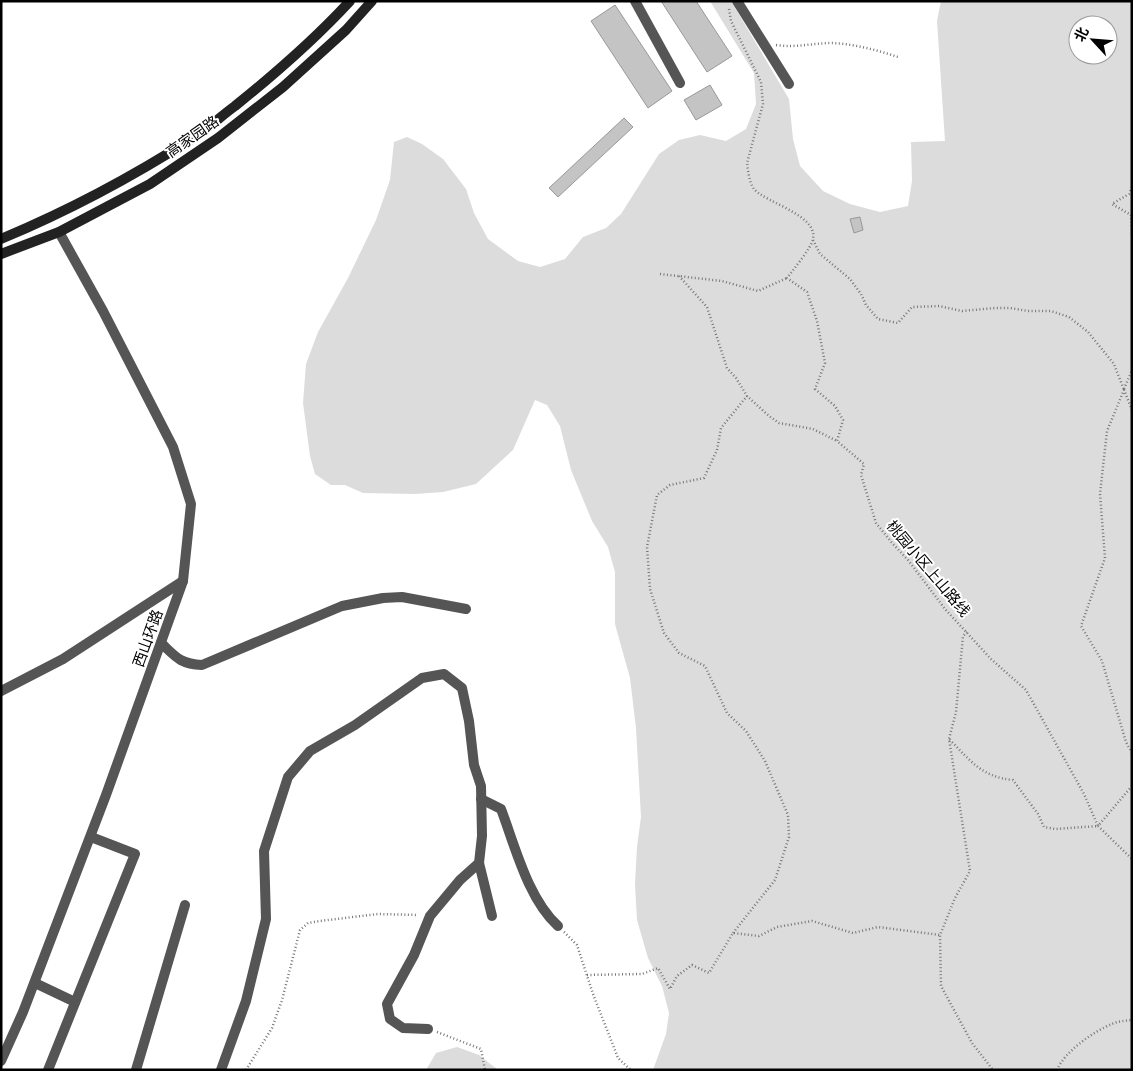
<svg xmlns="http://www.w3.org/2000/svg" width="1133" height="1071" font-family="'Open Sans','Noto Sans SC',sans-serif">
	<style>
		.green { fill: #dcdcdc; fill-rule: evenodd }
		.building { fill: #c4c4c4; stroke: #999 }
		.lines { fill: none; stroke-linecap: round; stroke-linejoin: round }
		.path { stroke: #777; stroke-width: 2.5; stroke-dasharray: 1 2.5; stroke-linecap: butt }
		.street { stroke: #555; stroke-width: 10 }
		.secondary { stroke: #222; stroke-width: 10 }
		.labels { text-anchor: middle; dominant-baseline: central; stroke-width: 4; stroke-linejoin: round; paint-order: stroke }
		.street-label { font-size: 15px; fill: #000; stroke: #fff }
	</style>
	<rect width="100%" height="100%" fill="#fff"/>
	<!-- green -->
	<g class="green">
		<path d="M710,1H731L789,99L793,139L800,166L823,191L850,204L880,212L908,206L912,181L911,142L945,141L937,21L941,1H1132V1070H653L666,1034L669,1013L662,986L648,958L637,920L635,884L637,847L641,817L636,728L630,678L615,624V572L608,547L592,521L571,470L560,426L547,405L535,400L513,450L476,484L443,492L415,494L363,493L345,485H331L315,474L310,456L303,403L306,364L318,332L348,278L376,220L390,180L394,142L407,137L422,144L443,159L466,189L474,213L488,239L518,261L540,267L565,259L583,237L606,228L621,214L659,154L679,140L700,135L726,141L746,129L756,104L754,73ZM1078,25H1108V55H1078Z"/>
		<polygon points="457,1047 479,1055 498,1070 426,1070 436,1053"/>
	</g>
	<!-- building -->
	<g class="building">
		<polygon points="661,1 696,1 732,56 707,72"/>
		<polygon points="615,5 672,91 648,108 591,21"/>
		<polygon points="710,85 722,105 696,120 684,100"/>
		<polygon points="624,118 633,127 558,197 549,188"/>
		<polygon points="860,217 863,230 854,233 850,219"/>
	</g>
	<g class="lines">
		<!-- path -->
		<g class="path">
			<path d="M729,9L731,21L761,82L763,104L747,163C748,170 749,182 754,189C766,203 818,215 813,239C812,247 793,270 787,278L807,292L817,321L825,363L815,389L835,406L843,420L837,441L864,464L861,475L876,523L892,543L908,560L945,609L991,659L1026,690L1084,794L1098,826L1055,829L1044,827L1038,814L1013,780C981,777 970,760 949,739"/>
			<path d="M776,45C797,48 813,43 832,43C854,44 877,50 898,57"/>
			<polyline points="1132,187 1129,194 1112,204 1131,215 1132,234"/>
			<polyline points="813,240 820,254 850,279 861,294 866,305 878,319 898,323 912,307 939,306 962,311 995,308 1010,308 1028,311 1051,311 1069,317 1088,332 1114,364 1124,390"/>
			<polyline points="660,274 722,281 758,291 787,278"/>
			<polyline points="679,276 707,307 727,368 736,378 747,396 769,416 779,423 813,429 837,441"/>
			<polyline points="1124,389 1132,370"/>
			<polyline points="1132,410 1124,390 1107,431 1100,494 1105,558 1081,626 1102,661 1126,742 1132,753"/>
			<polyline points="967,632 963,636 956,712 949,739 970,871 955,898 940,935 941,986 972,1043 993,1070"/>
			<polyline points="1132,786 1098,826 1132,859"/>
			<polyline points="564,932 577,945 593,994 618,1058 631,1070"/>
			<polyline points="733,933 775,880 789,837 788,815 765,761 746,731 727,713 705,666 679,653 664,633 650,589 647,547 657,495 670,485 704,478 717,450 721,428 747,396"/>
			<polyline points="587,975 642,974 658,968 670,989 677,976 692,965 709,973 733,933 759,936 777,927 812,921 853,933 878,927 940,935"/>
			<polyline points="437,1032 481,1049 485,1070"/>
			<polyline points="246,1070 272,1028 282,1000 300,930 308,923 320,921 378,914 418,915"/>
			<path d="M1057,1070C1064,1052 1094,1031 1112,1024C1118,1021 1125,1021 1132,1020"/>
		</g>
		<!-- street -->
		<g class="street">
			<polyline points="635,1 680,83"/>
			<polyline points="737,1 789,84"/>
			<path d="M161,643C176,657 180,664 202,665L342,606L383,598L402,597L466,609"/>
			<polyline points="1,691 63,659 183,581"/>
			<path d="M481,799L501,809C515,846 528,899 558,926"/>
			<polyline points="479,863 492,916"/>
			<polyline points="35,983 75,1002"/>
			<polyline points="1,1061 23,1012 106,795 183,581 191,504 173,447 103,311 59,232"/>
			<polyline points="48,1070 135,854 91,837"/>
			<polyline points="136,1070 185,905"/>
			<polyline points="221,1070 246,1001 266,919 264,851 288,777 310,751 355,725 422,678 444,674 462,688 469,721 474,765 481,786 482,836 479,863 460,880 430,916 414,955 387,1004 390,1019 403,1028 428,1029"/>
		</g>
		<!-- secondary -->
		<g class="secondary">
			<path d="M1,239C68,211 132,177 193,138C208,129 221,116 235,106C276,73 315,39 350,1"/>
			<polyline points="1,254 59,232 150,184 218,138 283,87 346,30 372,1"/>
		</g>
	</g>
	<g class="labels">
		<!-- street labels -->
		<g class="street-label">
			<text transform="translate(192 136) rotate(-35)">高家园路</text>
			<text transform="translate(929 568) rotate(50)">桃园小区上山路线</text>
			<text transform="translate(147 638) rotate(-70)">西山环路</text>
		</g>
	</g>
	<!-- border -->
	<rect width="1133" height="1071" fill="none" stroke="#000000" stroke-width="5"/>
	<!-- north arrow -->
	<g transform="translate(1093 40) rotate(296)"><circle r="24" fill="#ffffff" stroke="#999999"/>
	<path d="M0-4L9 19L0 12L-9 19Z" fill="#000000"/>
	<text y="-8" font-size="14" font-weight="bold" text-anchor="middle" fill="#000000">北</text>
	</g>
</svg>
